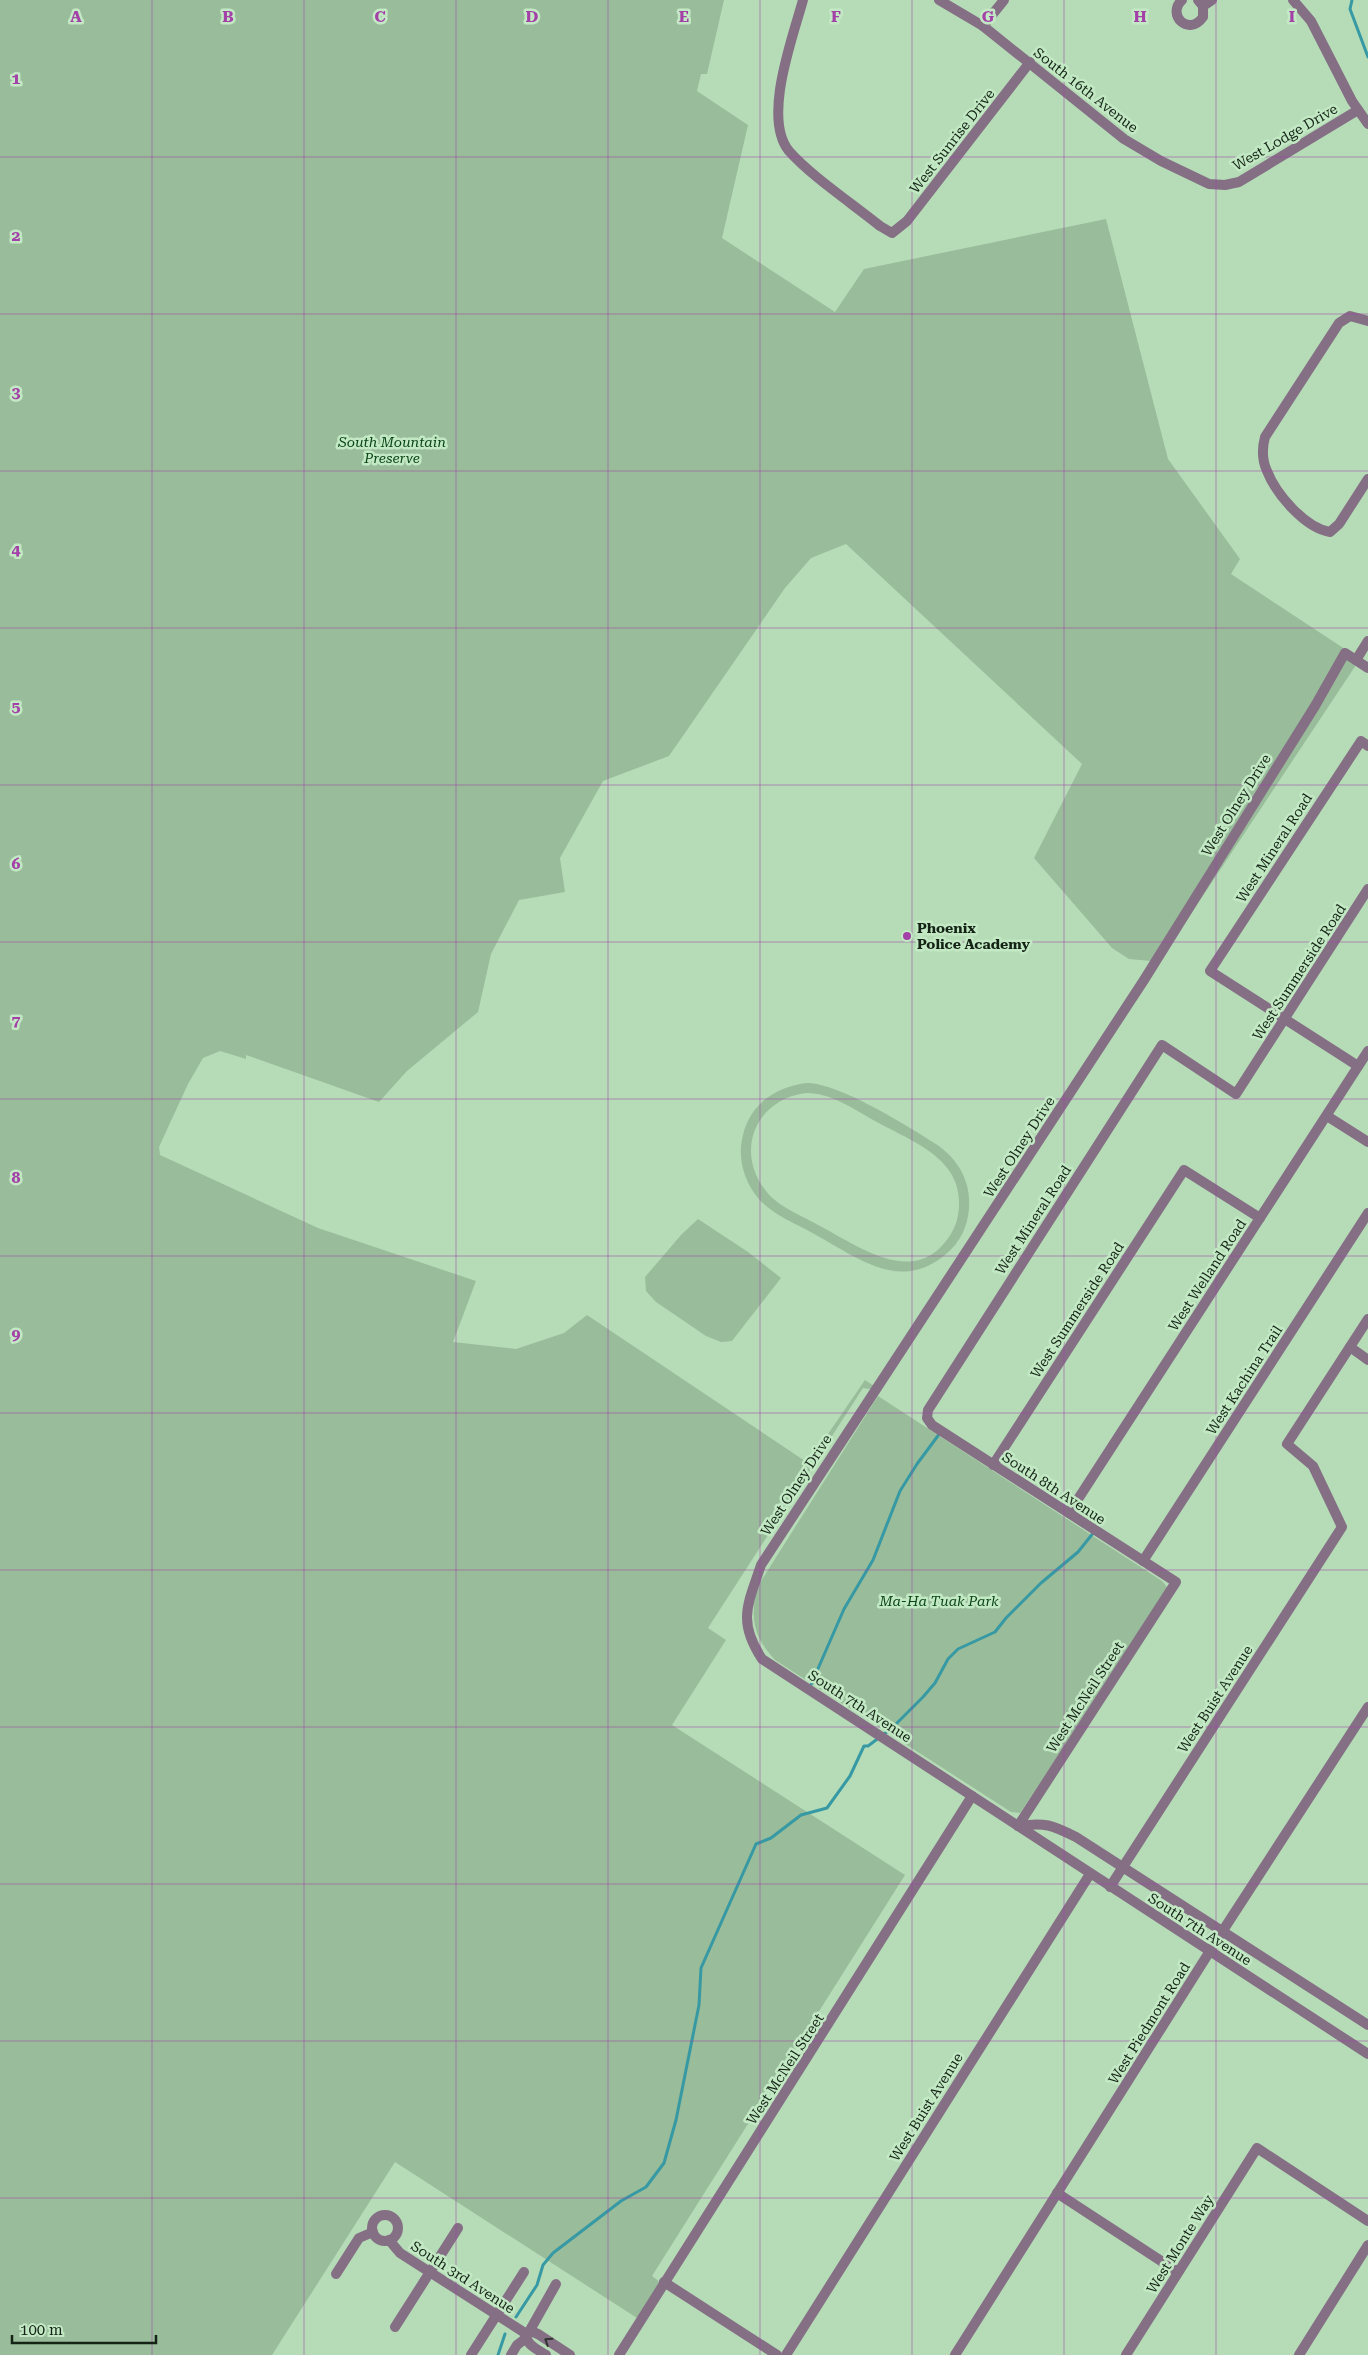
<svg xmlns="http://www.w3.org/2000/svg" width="1368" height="2355" font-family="'Roboto Serif',serif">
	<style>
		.green { fill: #99bc9a; fill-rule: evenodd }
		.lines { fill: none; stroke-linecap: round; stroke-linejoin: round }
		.stream { stroke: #3699a4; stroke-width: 3 }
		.minor { stroke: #856f85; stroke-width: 10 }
		.oneway { stroke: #303631 }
		.grid { fill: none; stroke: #a341a8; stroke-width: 1; stroke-opacity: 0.55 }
		.poi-dot { fill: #a341a8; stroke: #c2e9c4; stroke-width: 2 }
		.labels { text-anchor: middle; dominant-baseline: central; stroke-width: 5; stroke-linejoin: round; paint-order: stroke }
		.street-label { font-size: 14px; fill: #142315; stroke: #c2e9c4 }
		.park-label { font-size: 14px; font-style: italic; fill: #0a4515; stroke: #c2e9c4 }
		.poi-label { font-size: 14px; font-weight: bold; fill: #142315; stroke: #c2e9c4; text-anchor: start }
		.grid-label { font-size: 16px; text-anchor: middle; font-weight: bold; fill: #a341a8; stroke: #c2e9c4; stroke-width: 5; stroke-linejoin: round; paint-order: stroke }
	</style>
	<rect width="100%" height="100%" fill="#b6dcb7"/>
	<!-- green -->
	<g class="green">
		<path d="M0,0H724L707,74H701L697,91L748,125L722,238L835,312L864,269L1106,219L1168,459L1240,559L1231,574L1360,659L875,1390L863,1388L708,1628L726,1640L672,1725L905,1875L652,2276L661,2283L637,2318L395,2162L272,2355H0ZM846,544L1082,764L1034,858L1112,948L1129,959L1151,961L874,1386L865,1380L808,1463L587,1315L564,1333L516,1349L453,1342L476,1281L318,1228L160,1155L159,1147L188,1084L203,1058L220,1051L246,1059V1055L379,1102L407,1071L478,1012L491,954L519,900L565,892L560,858L603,781L669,756L785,588L811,558Z"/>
		<path d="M806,1083C837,1082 908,1126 936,1144C958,1159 971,1181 969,1208C968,1226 960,1243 946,1254C901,1293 858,1258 816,1235C797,1224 772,1215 758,1198C744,1181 737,1158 743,1135C750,1104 776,1087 806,1083ZM806,1093C832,1093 853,1109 875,1121C909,1140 960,1157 959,1203C959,1213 957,1224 952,1232C918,1291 860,1247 820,1226C803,1216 778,1207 766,1191C734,1151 756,1099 806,1093Z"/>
		<polygon points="698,1219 748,1252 781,1278 732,1341 721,1342 706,1336 656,1302 646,1291 645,1277 681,1235"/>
		<path d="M878,1396L1162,1581L1167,1587L1166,1592L1020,1813L1011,1812L775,1660C753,1636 751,1620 756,1589Z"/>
	</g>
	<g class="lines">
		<!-- stream -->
		<g class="stream">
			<polyline points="1352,0 1350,9 1368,57"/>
			<polyline points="810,1687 844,1609 873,1560 900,1491 917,1464 940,1433"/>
			<polyline points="516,2317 537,2285 543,2265 553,2253 621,2201 646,2187 664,2163 676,2120 699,2005 701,1968 756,1844 771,1838 801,1815 827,1808 850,1776 864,1746 868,1746 892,1728 923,1697 935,1683 948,1659 958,1649 995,1632 1006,1618 1041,1583 1078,1552 1094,1532"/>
			<polyline points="498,2355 505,2334"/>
		</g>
		<!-- minor -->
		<g class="minor">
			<path d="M803,0C793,37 762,118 789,151C811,176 853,204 880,226L892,233L907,221L1030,62"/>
			<polyline points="939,0 983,26 1124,139 1161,161 1209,184 1225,185 1239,182 1358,110"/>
			<path d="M1182,0C1166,15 1189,37 1203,17V6L1198,0"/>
			<polyline points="1293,0 1311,21 1352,101 1368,124"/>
			<polyline points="1203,6 1212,0"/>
			<polyline points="983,26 1004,0"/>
			<path d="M1368,321L1350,316L1339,323L1265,437C1262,448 1262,460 1267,471C1276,494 1305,528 1330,532L1339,524L1368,479"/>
			<polyline points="1356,660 1368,641"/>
			<path d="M1368,668L1345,653L1315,706L1144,980L761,1565C748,1604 737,1621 762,1659L1368,2054"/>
			<polyline points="1358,1066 1210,971 1361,741 1368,746"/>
			<polyline points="1327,1116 1368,1142"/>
			<polyline points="1350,1347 1368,1360"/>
			<polyline points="993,1465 1184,1170 1260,1218"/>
			<polyline points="1069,1513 1368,1051"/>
			<polyline points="1143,1561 1368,1213"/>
			<polyline points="1018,1826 1176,1582 932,1425 927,1418 928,1410 1162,1045 1236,1094 1368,889"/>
			<path d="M1018,1826C1045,1822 1052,1825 1076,1837L1368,2025"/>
			<polyline points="1110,1887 1342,1527 1313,1466 1287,1444 1368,1319"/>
			<polyline points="1057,2193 1178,2272"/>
			<circle cx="385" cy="2228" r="13"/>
			<path d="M389,2240L400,2253L525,2333C526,2345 537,2349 546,2355"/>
			<polyline points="336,2274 359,2238 373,2232"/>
			<polyline points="664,2282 777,2355"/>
			<polyline points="395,2327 458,2228"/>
			<polyline points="525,2333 533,2332 538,2334 570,2355"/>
			<polyline points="471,2355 524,2272"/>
			<polyline points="511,2355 517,2345 525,2339 556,2284"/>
			<polyline points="619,2355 972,1796"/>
			<polyline points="786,2355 1090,1874"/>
			<polyline points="955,2355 1222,1932 1368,1707"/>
			<polyline points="1126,2355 1257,2148 1368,2221"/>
			<polyline points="1299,2355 1368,2245"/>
		</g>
	</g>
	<!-- one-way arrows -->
	<defs><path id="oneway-chevron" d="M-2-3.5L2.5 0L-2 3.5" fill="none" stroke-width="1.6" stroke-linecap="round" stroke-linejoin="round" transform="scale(1.25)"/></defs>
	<use class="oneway" href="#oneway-chevron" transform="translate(548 2341) rotate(-147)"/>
	<!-- grid -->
	<path class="grid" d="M152,0V2355M304,0V2355M456,0V2355M608,0V2355M760,0V2355M912,0V2355M1064,0V2355M1216,0V2355M0,157H1368M0,314H1368M0,471H1368M0,628H1368M0,785H1368M0,942H1368M0,1099H1368M0,1256H1368M0,1413H1368M0,1570H1368M0,1727H1368M0,1884H1368M0,2041H1368M0,2198H1368"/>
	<!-- markers -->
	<circle class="poi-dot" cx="907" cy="936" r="5"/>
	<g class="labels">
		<!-- street labels -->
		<g class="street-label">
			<text transform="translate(1086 90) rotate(38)">South 16th Avenue</text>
			<text transform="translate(1285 137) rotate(-30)">West Lodge Drive</text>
			<text transform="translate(952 141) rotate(-52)">West Sunrise Drive</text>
			<text transform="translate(1236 805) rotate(-58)">West Olney Drive</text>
			<text transform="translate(1274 848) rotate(-57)">West Mineral Road</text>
			<text transform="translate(1299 972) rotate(-57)">West Summerside Road</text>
			<text transform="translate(1019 1147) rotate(-57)">West Olney Drive</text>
			<text transform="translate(1033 1220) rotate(-57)">West Mineral Road</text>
			<text transform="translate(1207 1275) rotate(-57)">West Welland Road</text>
			<text transform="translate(1077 1310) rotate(-57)">West Summerside Road</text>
			<text transform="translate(1244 1380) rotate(-57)">West Kachina Trail</text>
			<text transform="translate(796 1485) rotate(-57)">West Olney Drive</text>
			<text transform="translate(1054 1488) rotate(33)">South 8th Avenue</text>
			<text transform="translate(1085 1697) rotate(-57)">West McNeil Street</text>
			<text transform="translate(1215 1699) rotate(-57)">West Buist Avenue</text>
			<text transform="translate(860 1706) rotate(33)">South 7th Avenue</text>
			<text transform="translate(1200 1929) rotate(33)">South 7th Avenue</text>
			<text transform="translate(1149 2023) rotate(-58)">West Piedmont Road</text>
			<text transform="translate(785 2069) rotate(-57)">West McNeil Street</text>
			<text transform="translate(926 2107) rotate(-58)">West Buist Avenue</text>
			<text transform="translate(1180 2244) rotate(-58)">West Monte Way</text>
			<text transform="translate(463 2277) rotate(33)">South 3rd Avenue</text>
		</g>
		<!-- park labels -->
		<g class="park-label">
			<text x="392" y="442">South Mountain<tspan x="392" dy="16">Preserve</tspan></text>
			<text x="939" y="1601">Ma-Ha Tuak Park</text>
		</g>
		<!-- poi labels -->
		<g class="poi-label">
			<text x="917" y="928">Phoenix<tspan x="917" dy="16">Police Academy</tspan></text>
		</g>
	</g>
	<g class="grid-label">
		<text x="76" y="22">A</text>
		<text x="228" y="22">B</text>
		<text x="380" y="22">C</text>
		<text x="532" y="22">D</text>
		<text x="684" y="22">E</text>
		<text x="836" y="22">F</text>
		<text x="988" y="22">G</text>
		<text x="1140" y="22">H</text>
		<text x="1292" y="22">I</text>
		<text x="16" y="84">1</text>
		<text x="16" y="241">2</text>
		<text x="16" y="398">3</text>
		<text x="16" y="555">4</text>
		<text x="16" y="712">5</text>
		<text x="16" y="869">6</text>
		<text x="16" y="1026">7</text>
		<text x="16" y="1183">8</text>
		<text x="16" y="1340">9</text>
	</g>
	<!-- scale -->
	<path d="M12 2335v8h144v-8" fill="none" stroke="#142315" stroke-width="2.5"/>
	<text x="20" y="2335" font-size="15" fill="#142315" stroke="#c2e9c4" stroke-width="4" paint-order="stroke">100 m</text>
</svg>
